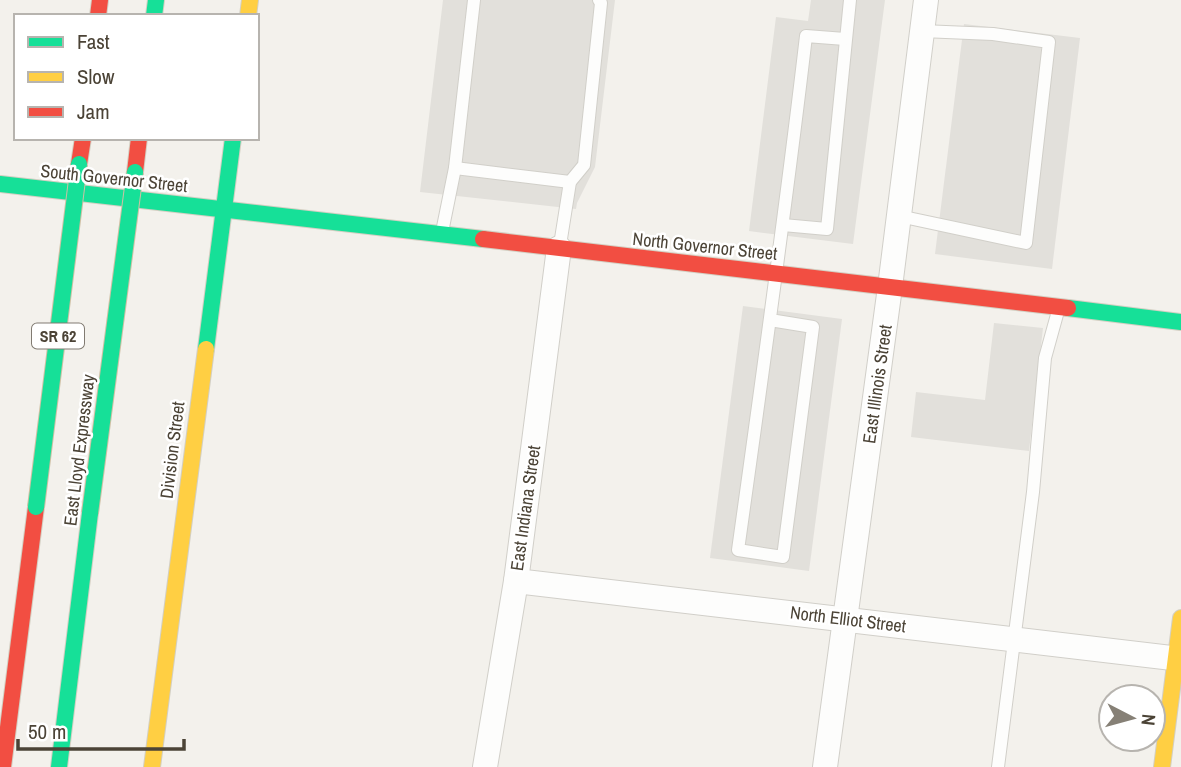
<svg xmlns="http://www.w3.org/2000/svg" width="1181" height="767" font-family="'Archivo Narrow',sans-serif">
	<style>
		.parking { fill: #e2e0db }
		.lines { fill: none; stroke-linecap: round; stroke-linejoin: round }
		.lane-casing { stroke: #d1cfc9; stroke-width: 14 }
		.street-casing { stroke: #d1cfc9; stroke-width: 26 }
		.fast-casing { stroke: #d3cfc2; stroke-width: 18 }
		.slow-casing { stroke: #d3cfc2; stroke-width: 18 }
		.jam-casing { stroke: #d3cfc2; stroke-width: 18 }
		.lane { stroke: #fdfdfc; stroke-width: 12 }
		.street { stroke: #fdfdfc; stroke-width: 24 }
		.fast { stroke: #16e098; stroke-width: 16 }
		.slow { stroke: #ffcf43; stroke-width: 16 }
		.jam { stroke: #f24e42; stroke-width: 16 }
		.fast-bridge-casing { stroke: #cec0a4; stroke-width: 18; stroke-linecap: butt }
		.fast-bridge { stroke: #16e098; stroke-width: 16 }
		.labels { text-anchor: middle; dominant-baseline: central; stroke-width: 5; stroke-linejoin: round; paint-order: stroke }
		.shield { fill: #fff; stroke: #817b72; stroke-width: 2 }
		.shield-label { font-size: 16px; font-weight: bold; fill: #4b4336 }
		.street-label { font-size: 18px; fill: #4b4336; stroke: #fff }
	</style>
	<rect width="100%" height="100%" fill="#f3f1ec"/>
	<!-- parking -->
	<g class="parking">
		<polygon points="443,0 615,0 595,167 577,203 576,209 420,192"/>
		<polygon points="811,0 885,0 853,244 749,231 776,17 808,21"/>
		<polygon points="964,24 1080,38 1052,269 935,254"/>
		<polygon points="743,306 842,319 809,571 710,558"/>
		<polygon points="994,323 1043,328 1029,451 911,437 916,392 985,400"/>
	</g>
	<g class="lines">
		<!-- lane casing -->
		<g class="lane-casing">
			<g id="lane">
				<polyline points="455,168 570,182"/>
				<polyline points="899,216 1026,243 1049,42 993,34 922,31"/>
				<polyline points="783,225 827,229 850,0"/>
				<polyline points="442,232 455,168 474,0"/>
				<polyline points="560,245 570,182 584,165 601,3 599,0"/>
				<path d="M770,320L813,327L783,557L738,550C762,379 786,208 806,36L845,39"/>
				<polyline points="998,767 1033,492 1045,358 1058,311"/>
			</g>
		</g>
		<!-- street casing -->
		<g class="street-casing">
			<g id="street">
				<polyline points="516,581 1181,659"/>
				<polyline points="485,767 516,581 559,248"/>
				<polyline points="825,767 890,287 926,0"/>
			</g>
		</g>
		<!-- fast casing -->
		<g class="fast-casing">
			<g id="fast">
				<polyline points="154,16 156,0"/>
				<polyline points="0,184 483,239"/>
				<polyline points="1068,308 1181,322"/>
				<polyline points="206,349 233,138"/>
				<polyline points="59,767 90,513"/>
			</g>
		</g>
		<!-- slow casing -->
		<g class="slow-casing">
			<g id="slow">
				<polyline points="248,16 250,0"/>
				<polyline points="152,767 206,349"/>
				<polyline points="1162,767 1181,618"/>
			</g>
		</g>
		<!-- jam casing -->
		<g class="jam-casing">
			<g id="jam">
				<polyline points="98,16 100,0"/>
				<polyline points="79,164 83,138"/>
				<polyline points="135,172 139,138"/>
				<polyline points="483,239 1068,308"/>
				<polyline points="3,767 36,507"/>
			</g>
		</g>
		<!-- lane -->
		<use href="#lane" class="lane"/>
		<!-- street -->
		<use href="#street" class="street"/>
		<!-- fast -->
		<use href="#fast" class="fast"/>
		<!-- slow -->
		<use href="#slow" class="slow"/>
		<!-- jam -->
		<use href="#jam" class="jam"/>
		<!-- fast-bridge casing -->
		<g class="fast-bridge-casing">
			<g id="fast-bridge">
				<polyline points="36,507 79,164"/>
				<polyline points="90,513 135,172"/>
			</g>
		</g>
		<!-- fast-bridge -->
		<use href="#fast-bridge" class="fast-bridge"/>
	</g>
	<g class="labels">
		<!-- shield labels -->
		<rect class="shield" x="32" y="323.5" width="52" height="25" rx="5"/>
		<g class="shield-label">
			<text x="58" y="336">SR 62</text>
		</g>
		<!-- street labels -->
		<g class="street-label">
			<text transform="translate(114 178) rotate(6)">South Governor Street</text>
			<text transform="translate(705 246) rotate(6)">North Governor Street</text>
			<text transform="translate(877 384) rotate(-82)">East Illinois Street</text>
			<text transform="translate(79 450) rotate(-83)">East Lloyd Expressway</text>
			<text transform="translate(172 450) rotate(-83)">Division Street</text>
			<text transform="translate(525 508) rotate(-82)">East Indiana Street</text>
			<text transform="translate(848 619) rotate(7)">North Elliot Street</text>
		</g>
	</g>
	<!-- legend -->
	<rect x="14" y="14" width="245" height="126" fill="#ffffff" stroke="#b7b4af" stroke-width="2"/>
	<rect x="28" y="37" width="35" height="10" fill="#16e098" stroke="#b7b4af" stroke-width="2"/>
	<text x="77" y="49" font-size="21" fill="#4b4336">Fast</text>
	<rect x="28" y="72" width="35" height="10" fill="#ffcf43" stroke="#b7b4af" stroke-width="2"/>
	<text x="77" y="84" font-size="21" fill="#4b4336">Slow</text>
	<rect x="28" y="107" width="35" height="10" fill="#f24e42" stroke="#b7b4af" stroke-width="2"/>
	<text x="77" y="119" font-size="21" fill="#4b4336">Jam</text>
	<!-- north arrow -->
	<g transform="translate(1132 718) rotate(96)"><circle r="33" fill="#ffffff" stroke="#b7b4af" stroke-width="2"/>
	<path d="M0-5L12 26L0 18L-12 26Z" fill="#868076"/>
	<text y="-10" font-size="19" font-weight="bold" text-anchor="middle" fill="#4b4336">N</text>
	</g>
	<!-- scale -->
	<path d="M18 739v10h166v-10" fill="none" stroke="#4b4336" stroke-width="3.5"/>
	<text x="28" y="739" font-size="21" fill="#4b4336" stroke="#ffffff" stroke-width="5" paint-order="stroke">50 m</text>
</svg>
